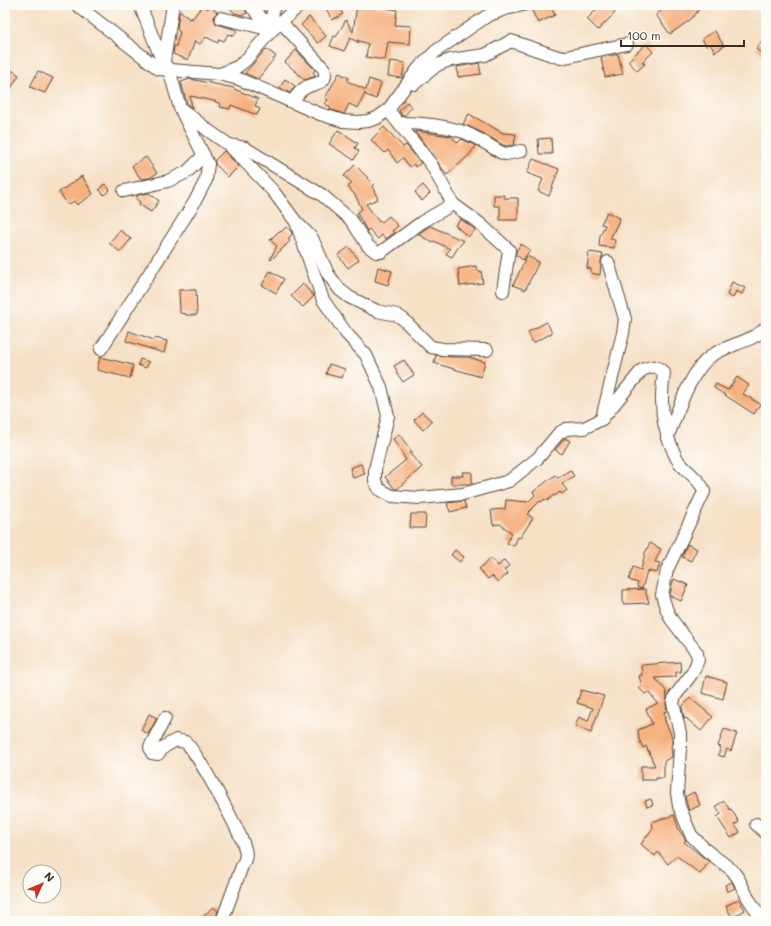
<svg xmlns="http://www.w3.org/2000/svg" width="771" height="926" font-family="Mali,sans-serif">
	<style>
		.building { fill: #f6b180 }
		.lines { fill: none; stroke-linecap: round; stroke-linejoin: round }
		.minor-casing { stroke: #574537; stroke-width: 14 }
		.minor { stroke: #fff; stroke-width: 12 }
	</style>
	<rect width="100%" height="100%" fill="#fdfcf7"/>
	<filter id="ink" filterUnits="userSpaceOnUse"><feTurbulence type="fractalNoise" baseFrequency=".025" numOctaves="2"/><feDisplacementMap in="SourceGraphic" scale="8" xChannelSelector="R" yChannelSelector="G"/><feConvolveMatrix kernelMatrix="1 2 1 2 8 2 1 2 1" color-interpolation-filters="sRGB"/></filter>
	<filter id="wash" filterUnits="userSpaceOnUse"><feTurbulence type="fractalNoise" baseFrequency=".012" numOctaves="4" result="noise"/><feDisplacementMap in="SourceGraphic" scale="16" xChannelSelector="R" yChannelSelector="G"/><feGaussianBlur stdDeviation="0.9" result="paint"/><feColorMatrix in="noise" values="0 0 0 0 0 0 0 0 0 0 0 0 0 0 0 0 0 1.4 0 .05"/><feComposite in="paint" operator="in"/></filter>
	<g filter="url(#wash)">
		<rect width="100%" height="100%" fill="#f6e0c6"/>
		<g id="blocks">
			<!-- building -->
			<g class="building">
				<polygon points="203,5 208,9 210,6 217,12 214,17 216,24 237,30 234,36 228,34 224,41 219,39 218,43 206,37 200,44 195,41 188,60 173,54 174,46 176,46 180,32 177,29 179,13 181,11 189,19 191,17 192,19"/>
				<polygon points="228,5 243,5 247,13 243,15 234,13"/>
				<polygon points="331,5 338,5 343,14 332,20 326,8"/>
				<polygon points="357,5 367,5 397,10 395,25 411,26 410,44 388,42 385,60 366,57 368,44 357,40 359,43 350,38 344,51 330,46 334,36 336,37 346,20 353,32"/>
				<polygon points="541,5 550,5 555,15 538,23 531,9"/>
				<polygon points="601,5 607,5 615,13 598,30 587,19"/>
				<polygon points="668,5 703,5 690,20 670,34 656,15"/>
				<polygon points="309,17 326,36 318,43 301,25"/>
				<polygon points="715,31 724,46 715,52 710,44 707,47 702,39"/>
				<polygon points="766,35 766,50 763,54 756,49"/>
				<polygon points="646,44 653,52 642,62 645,64 637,71 628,61"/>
				<polygon points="266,49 276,56 258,79 245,73"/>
				<polygon points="296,50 315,70 313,72 316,76 305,80 285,62"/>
				<polygon points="618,54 623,74 605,77 601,58"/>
				<polygon points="390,61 405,63 402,78 388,76"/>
				<polygon points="479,63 481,74 458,77 457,67"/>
				<polygon points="5,66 19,75 5,98"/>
				<polygon points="38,71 53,78 45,93 30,87"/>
				<polygon points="339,73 349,78 347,81 366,90 369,79 381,83 376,99 364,94 365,93 358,108 349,104 344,114 329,109 331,107 325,104 328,100 325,98"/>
				<polygon points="190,79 234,88 234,89 258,99 255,106 260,109 257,115 231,105 230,109 220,107 221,104 214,101 190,96 192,108 187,104 181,82"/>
				<polygon points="285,79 295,86 290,93 280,88"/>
				<polygon points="407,102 412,107 404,116 402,116 399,111"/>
				<polygon points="469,114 503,133 516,134 514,145 506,146 503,145 481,132 463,124"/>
				<polygon points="384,127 403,147 406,145 421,163 416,167 414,164 410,167 403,158 397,163 388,150 385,153 371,140"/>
				<polygon points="338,130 358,143 355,148 359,151 354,160 329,144"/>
				<polygon points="415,131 451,136 458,143 462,139 476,146 469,155 447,175"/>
				<polygon points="551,138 552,154 539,154 538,139"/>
				<polygon points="224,151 239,166 228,177 215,164 215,160"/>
				<polygon points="146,157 157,173 150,178 141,179 132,166"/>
				<polygon points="533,159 559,169 549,196 538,191 543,179 527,173"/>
				<polygon points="355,165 374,184 372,186 378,199 366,204 379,222 381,221 382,222 389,216 398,226 392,231 394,233 386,239 382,235 378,239 369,229 367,231 357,213 362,209 355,195 348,187 352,183 344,176"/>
				<polygon points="82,176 93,194 77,205 74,201 68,205 59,192"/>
				<polygon points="105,184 110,190 104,195 99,189"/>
				<polygon points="423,185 430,193 422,201 415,192"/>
				<polygon points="149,193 159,201 151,212 139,204 140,202 136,199 138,195"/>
				<polygon points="494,195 504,195 504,198 518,198 518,220 500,220 500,206 494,206"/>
				<polygon points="607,212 620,218 610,239 615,240 614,248 599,246 600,236 605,225 601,224"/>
				<polygon points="461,219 475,230 468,237 455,225"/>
				<polygon points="430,226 464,241 459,246 452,257 446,254 450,249 434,241 433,243 418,234"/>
				<polygon points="286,227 291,231 292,234 288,239 290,241 271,260 270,259 277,246 270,240 279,231 281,232"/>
				<polygon points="120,230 131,239 120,252 109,243"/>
				<polygon points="521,244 530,250 523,260 516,255 516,251"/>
				<polygon points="349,247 359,260 348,268 338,255"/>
				<polygon points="589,252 603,254 601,261 600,275 591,273 591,269 587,268"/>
				<polygon points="527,256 539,262 525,290 513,285"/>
				<polygon points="476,266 477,271 481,271 483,283 460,286 458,269"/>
				<polygon points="378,267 392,271 388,285 375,281"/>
				<polygon points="270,271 284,279 276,293 262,285"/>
				<polygon points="732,282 745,288 742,294 736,291 733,298 727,295"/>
				<polygon points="303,284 314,296 303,307 291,296"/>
				<polygon points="179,290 196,290 197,315 186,315 186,314 180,313"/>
				<polygon points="547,322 552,333 533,343 528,332"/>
				<polygon points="129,331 154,340 155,338 167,341 164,353 126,341"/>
				<polygon points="436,355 452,357 468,357 485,362 481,377 434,363"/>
				<polygon points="100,357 133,365 130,378 97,370"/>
				<polygon points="140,359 149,362 146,368 138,365"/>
				<polygon points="404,360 414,375 403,382 396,372 397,371 394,366"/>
				<polygon points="329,364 345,369 342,378 326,374"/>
				<polygon points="737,377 749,385 743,394 760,404 754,414 714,388 716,384 728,390"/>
				<polygon points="422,412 432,421 423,430 414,420"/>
				<polygon points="399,434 412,452 409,453 422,467 397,489 395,489 385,477 406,460 393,439"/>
				<polygon points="565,438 570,441 562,454 555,450"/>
				<polygon points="361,464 365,474 353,478 350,468"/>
				<polygon points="570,470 574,476 562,484 567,490 562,494 560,492 555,496 554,495 547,501 545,499 541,502 540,501 527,514 533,518 520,538 518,537 514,546 507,543 512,533 500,524 493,525 491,510 505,509 506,500 528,502 535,495 533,492 555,475 558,478"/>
				<polygon points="462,472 472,472 472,484 451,484 451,476 463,476"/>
				<polygon points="464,501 466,508 450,512 447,503"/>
				<polygon points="411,514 426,514 425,528 410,528"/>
				<polygon points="650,543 661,549 655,562 660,563 657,573 647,571 642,589 637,587 638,583 629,580 633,567 641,570 645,553"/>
				<polygon points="687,544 697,549 691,561 682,557"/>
				<polygon points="455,550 464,557 460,562 451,555"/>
				<polygon points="491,558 498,566 504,560 509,566 504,570 508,574 498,582 492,576 488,579 479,569"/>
				<polygon points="674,579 688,585 681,601 670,596 672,585"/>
				<polygon points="645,589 649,603 623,604 623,590"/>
				<polygon points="680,662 681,672 676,672 676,677 655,678 666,691 667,698 666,704 667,711 664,712 665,721 672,737 672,744 671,745 672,757 664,761 664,778 656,778 656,780 641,780 641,766 655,766 646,746 643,748 639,739 638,730 652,724 646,709 658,703 648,692 645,694 639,688 642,686 639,676 642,675 641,665"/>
				<polygon points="706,676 727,682 723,699 702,693"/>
				<polygon points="581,690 604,696 591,733 575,726 579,717 588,721 593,708 577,703"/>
				<polygon points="690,698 713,717 701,731 686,718 684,719 682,707"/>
				<polygon points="149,714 157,718 148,734 141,730"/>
				<polygon points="724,729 737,733 731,751 727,749 724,757 718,755 721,747 718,746"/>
				<polygon points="694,792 700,805 689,811 685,797"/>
				<polygon points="651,799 653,805 647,807 645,801"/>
				<polygon points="724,801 730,810 731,809 739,822 734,825 740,832 731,838 717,817 721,814 716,806"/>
				<polygon points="674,815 679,830 686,840 684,842 709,862 700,874 677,856 668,864 658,852 655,856 641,844 653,828 652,822"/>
				<polygon points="732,882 735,888 727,892 725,885"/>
				<polygon points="739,899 745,910 732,918 726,906"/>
				<polygon points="213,907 218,911 215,921 198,921"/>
			</g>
		</g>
	</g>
	<g filter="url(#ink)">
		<use href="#blocks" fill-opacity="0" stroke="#574537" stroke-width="1"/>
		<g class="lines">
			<!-- minor casing -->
			<g class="minor-casing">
				<g id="minor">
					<polyline points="77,5 159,69 219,74 239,79 320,114 343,121 358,122 368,121 377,118 388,110 418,69 436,51 487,16 505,9 523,5"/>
					<path d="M140,5L163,63L169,69L180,108L209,131L229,145L273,191L296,222L323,300L346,333L366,355L381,387L388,416L375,469V481L379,489L392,496L419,498L463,494L509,481L538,458L559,433L566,429L584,428L602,419L642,370C652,366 656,364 664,373C660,399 661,424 672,448C674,453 676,458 679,462C686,471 703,482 704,492L667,570L662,595L666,608L671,619L697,653L698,660L693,672L675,696L673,703L680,733V749L677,793L679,806L691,835L707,851L732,870L738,878L748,898L763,921"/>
					<polyline points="250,5 272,30 273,5"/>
					<polyline points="221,18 272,30"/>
					<path d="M281,22L324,69C329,85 315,82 305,88C300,90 295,98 292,102"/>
					<polyline points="164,61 173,5"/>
					<polyline points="220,74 237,67 245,61 272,30 300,5"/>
					<polyline points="414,84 437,65 450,60 485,55 511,41 561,58 627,44"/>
					<polyline points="388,110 431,164 453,204 479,223 509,250 503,291"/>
					<path d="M399,123C421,123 443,125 464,132C476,137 489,145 500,152L506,154L521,151"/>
					<polyline points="229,145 245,148 322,195 351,220 368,246 376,252 381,252 422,222 453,204"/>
					<polyline points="124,191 168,181 187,172 204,155"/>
					<polyline points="298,224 312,238 328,274 340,290 349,297 377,311 397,315 403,319 431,347 443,349 487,350"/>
					<polyline points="101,349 194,203 206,180 208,164 182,112"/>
					<polyline points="603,414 623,333 625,319 608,262"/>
					<path d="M667,438C677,414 690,371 711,356C728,344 750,343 766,328"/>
					<path d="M165,718L150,747L152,753L158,754L164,747L176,740C178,741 182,741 185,742C195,748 242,835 245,849C247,856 245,860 242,866L222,921"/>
					<polyline points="756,824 766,833"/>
				</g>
			</g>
			<!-- minor -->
			<use href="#minor" class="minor"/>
		</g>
	</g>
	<!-- margin -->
	<rect width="771" height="926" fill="none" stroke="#fdfcf7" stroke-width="20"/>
	<!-- north arrow -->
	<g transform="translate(42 884) rotate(46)"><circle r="19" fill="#fdfcf7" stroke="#afa8a0"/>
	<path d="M0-3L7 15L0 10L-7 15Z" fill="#c8321e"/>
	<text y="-6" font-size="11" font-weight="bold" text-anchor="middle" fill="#3b2a1e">N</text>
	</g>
	<!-- scale -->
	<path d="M621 40v6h123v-6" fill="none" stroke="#3b2a1e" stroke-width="2"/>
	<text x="627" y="40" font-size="12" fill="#3b2a1e" stroke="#fdfcf7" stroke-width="3" paint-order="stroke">100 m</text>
</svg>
